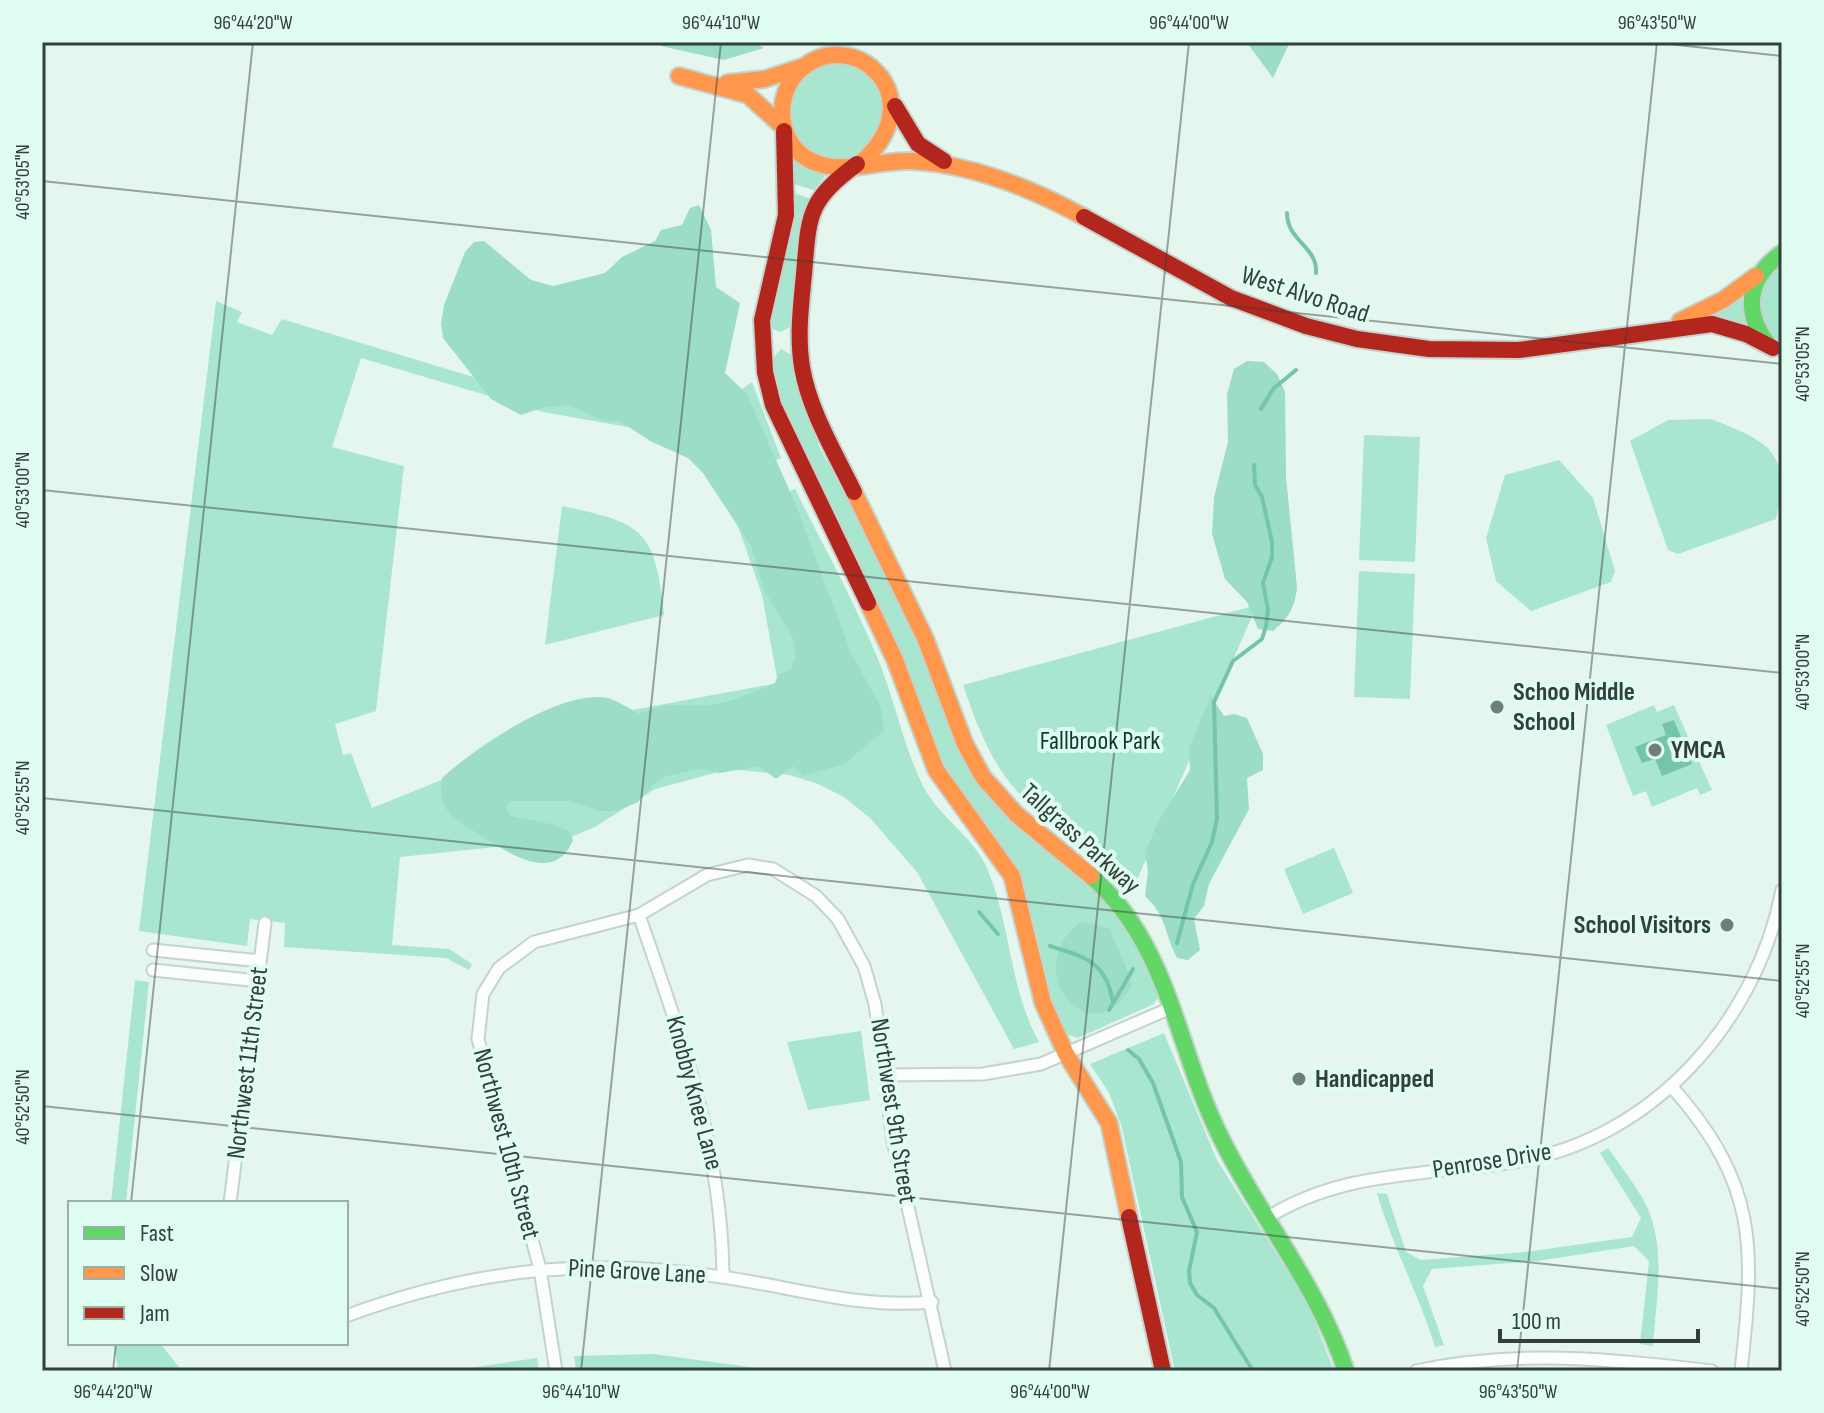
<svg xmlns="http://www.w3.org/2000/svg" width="1824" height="1413" font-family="'Sofia Sans Condensed',sans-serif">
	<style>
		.green { fill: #a9e6cf }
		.forest { fill: #9cddc5 }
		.water { fill: #75c5a9 }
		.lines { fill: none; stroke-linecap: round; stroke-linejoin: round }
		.stream { stroke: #75c5a9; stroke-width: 4 }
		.street-casing { stroke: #c5d3cd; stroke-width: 15 }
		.fast-casing { stroke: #c5d3cd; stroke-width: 20 }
		.slow-casing { stroke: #c5d3cd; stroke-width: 20 }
		.jam-casing { stroke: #c5d3cd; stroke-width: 20 }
		.street { stroke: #fbfefd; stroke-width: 11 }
		.fast { stroke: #63d668; stroke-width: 16 }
		.slow { stroke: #ff974d; stroke-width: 16 }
		.jam { stroke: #b3261e; stroke-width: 16 }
		.ticks { fill: none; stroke: #333f3a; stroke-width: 2; stroke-opacity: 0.45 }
		.poi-dot { fill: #717f79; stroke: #defdf0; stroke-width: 3 }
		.labels { text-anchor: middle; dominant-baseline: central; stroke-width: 8; stroke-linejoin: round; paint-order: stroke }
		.street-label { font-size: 26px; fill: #333f3a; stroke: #defdf0 }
		.poi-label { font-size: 26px; font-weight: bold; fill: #333f3a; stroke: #defdf0; text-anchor: start }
		.park-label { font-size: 26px; fill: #0d3c2d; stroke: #defdf0 }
		.neatline { fill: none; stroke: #333f3a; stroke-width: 3 }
		.ticks-label { font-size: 20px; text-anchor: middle; fill: #333f3a }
	</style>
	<rect width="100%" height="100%" fill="#e5f6ef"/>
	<!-- green -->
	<g class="green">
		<circle cx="837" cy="112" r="49"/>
		<polygon points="793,157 809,169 827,173 814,190 794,184"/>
		<polygon points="793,193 809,198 802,223 793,325 781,332 773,329 770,321"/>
		<path d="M1782,261V345C1746,324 1754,284 1782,261Z"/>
		<polygon points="1741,296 1746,328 1731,321 1706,317"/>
		<path d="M216,301L242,312L237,322L272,335L282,319L545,399L647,416L678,435L752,382L781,458L718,486L702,462L639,429L543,412L361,358L332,447L404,466L376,711L335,724L343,755L351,753L372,808L600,716L778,683L762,595L733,512L795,489C823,545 854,601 878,659C895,701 903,745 923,786C938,816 973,836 987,868C1011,924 1009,988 1039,1042L1014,1049L917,872L870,818L844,797L818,784L789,775L730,769L655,789L595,827L564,840L400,857L392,945L449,949L472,964L469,970L446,958L284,947L285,923L250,919L247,946L139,931Z"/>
		<path d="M781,349L795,357L820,439L818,445L827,462L837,469L927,657L959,747L1091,882L1125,922L1157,986L1160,994L1154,1004L1078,1038L1063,1033C1045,992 1043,953 1028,914C1012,872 972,812 946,775L813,478L814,470L784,413L771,360Z"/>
		<path d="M1711,419C1769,442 1792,451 1776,519L1678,554L1668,550L1630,441L1668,420Z"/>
		<polygon points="1364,435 1420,437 1415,562 1359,560"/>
		<polygon points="1559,460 1593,498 1615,571 1611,582 1531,611 1496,581 1486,538 1505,475"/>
		<path d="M562,506C643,523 655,529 664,615L545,645Z"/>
		<polygon points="1359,571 1415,574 1410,699 1354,697"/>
		<path d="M1257,605L1133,889C1104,856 1067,835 1033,807C995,774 979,732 963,685Z"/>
		<polygon points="1654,705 1657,712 1674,705 1712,790 1700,795 1697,788 1652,807 1646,791 1633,796 1606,725"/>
		<polygon points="1334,848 1353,893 1303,914 1284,869"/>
		<polygon points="135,980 149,982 126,1203 111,1203"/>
		<polygon points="861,1031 870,1100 808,1110 787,1042"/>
		<polygon points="1164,1033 1217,1160 1308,1304 1333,1368 1320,1371 1175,1371 1121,1124 1109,1093 1090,1064"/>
		<path d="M1608,1148C1620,1165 1633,1182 1643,1199C1668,1243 1656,1299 1653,1346L1640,1344L1649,1261L1634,1246L1537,1261L1432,1269L1423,1286L1444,1345L1435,1347C1419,1294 1392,1246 1377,1193L1387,1194L1406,1252L1421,1260L1525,1252L1632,1237L1641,1218L1600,1153Z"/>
		<polygon points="114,1343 160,1343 182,1371 118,1371"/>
		<polygon points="653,1354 757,1368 768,1371 576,1371 574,1356"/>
		<polygon points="537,1358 539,1371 459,1371 463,1369"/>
	</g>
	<!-- forest -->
	<g class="forest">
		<polygon points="660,42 754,42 764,48 724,60 661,46"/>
		<polygon points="1248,42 1290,42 1273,78 1248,44"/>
		<path d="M699,205L711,230L716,287L740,303L725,373L747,394L765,435L795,503L851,653L881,707L884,731L844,764L803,776L793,766L776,779L759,766L720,773L699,769L660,778L638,802L617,811H599L569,801H511L506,806L510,815C531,823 550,820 570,832L573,840C555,885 508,853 482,836C470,828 449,818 443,803C440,796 441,785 442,778C476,747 553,695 600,697C613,697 628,708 639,714C672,700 676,707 708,705C731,703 754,692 775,683L778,675L791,669L796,654L792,636L764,590L751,546L703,473L688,458L650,441L620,421H604L568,405L542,408L521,415L491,399L443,338L441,323L444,305L465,252L474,242L484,241L531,280L553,286L605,273L622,257L655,241L661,230L682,225L690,208Z"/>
		<path d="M1247,361L1264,362L1277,374L1285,392L1286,477L1297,587C1295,607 1289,618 1273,631L1258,629L1247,602L1225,579L1212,534L1214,497L1228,442L1227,394L1234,369Z"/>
		<path d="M1211,696L1224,716L1234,714L1247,718L1263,754V770L1247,778L1249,809L1209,884L1204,906L1194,919L1200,950L1188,960L1177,958C1163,931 1168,918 1145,896L1148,871L1145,853L1158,822L1190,770L1189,748Z"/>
		<path d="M1080,922L1110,928C1116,949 1127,964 1132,985C1091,1059 1018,970 1080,922Z"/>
	</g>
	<!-- water -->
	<polygon class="water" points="1674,720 1692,764 1662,776 1655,759 1642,763 1635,747 1666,735 1662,724"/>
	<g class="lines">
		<!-- stream -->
		<g class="stream">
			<path d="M1287,213C1287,241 1318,247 1316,273"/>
			<polyline points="1261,409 1273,389 1296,370"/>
			<polyline points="979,912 998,934"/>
			<polyline points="1177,943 1193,884 1212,842 1217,819 1214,702 1233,661 1262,639 1266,626 1268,610 1263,583 1272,557 1272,542 1262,497 1255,485 1254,465"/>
			<path d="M1050,946C1086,957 1107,963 1113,1003"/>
			<polyline points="1109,1010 1133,969"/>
			<polyline points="1128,1050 1139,1059 1153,1083 1181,1162 1182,1197 1197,1232 1189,1271 1190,1283 1197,1295 1214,1308 1253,1371"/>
		</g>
		<!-- street casing -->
		<g class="street-casing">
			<g id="street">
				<path d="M639,915C681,1037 722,1146 723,1277"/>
				<polyline points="153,950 260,961"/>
				<polyline points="153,970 258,981"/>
				<polyline points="886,1075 983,1074 1041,1064 1173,1007"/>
				<path d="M1671,1086C1758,1184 1755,1246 1741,1371"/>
				<polyline points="230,1203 265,923"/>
				<path d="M1267,1218C1344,1169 1432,1176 1519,1161C1653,1138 1757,1021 1782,890"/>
				<path d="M346,1316C473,1269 588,1257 722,1277C794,1287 858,1309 932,1302"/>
				<polyline points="556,1371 540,1269 478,1039 483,994 499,968 534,942 639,915 707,875 748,865 773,869 816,896 838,919 864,966 875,1004 893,1141 945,1371"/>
				<path d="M1416,1371C1519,1349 1609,1359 1712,1371"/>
			</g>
		</g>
		<!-- fast casing -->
		<g class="fast-casing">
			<g id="fast">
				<path d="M1768,344C1742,311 1748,277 1782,253"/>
				<path d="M1091,876C1171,946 1176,1050 1222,1140C1261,1219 1318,1286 1346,1371"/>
			</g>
		</g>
		<!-- slow casing -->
		<g class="slow-casing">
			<g id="slow">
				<polyline points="679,76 748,95 782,126"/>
				<polyline points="727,83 765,79 802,67"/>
				<path d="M862,162C936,95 850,23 800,70C772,96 777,147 814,162C844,175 879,160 911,161C972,164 1031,188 1084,217"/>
				<polyline points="1680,321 1723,300 1756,276"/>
				<polyline points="854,492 925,638 965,744 983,777 1016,814 1091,876"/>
				<polyline points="868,603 895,660 936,770 1012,876 1043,1003 1066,1054 1109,1123 1129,1217"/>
			</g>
		</g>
		<!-- jam casing -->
		<g class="jam-casing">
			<g id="jam">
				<polyline points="895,106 918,144 944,161"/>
				<polyline points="784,131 786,215 762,320 765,372 773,405 868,603"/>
				<polyline points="1084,217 1231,298 1306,326 1357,339 1429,349 1519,350 1712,324 1746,334 1773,348"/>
				<path d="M854,492C835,453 809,410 802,367C797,336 801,305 804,274C809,215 807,201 857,164"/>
				<polyline points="1129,1217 1163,1371"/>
			</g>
		</g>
		<!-- street -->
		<use href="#street" class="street"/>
		<!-- fast -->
		<use href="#fast" class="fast"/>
		<!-- slow -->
		<use href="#slow" class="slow"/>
		<!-- jam -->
		<use href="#jam" class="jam"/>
	</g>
	<!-- ticks -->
	<path class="ticks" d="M1649,42L1782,56M42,181L1782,364M42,490L1782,673M42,798L1782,981M42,1106L1782,1289M131,1203L253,42M113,1371L116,1343M581,1371L721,42M1049,1371L1189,42M1517,1371L1657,42"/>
	<!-- markers -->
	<g class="poi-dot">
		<circle cx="1497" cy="707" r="8"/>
		<circle cx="1655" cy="750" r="8"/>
		<circle cx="1727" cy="925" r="8"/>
		<circle cx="1299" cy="1079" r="8"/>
	</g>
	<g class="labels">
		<!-- street labels -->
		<g class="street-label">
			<text transform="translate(1305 295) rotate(18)">West Alvo Road</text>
			<text transform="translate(1080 839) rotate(42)">Tallgrass Parkway</text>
			<text transform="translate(248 1063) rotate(-83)">Northwest 11th Street</text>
			<text transform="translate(694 1093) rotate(75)">Knobby Knee Lane</text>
			<text transform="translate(893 1111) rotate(81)">Northwest 9th Street</text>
			<text transform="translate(506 1144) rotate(75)">Northwest 10th Street</text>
			<text transform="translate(1492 1161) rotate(-9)">Penrose Drive</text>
			<text transform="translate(637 1272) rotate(3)">Pine Grove Lane</text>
		</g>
		<!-- poi labels -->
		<g class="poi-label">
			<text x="1513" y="692">Schoo Middle<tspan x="1513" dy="30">School</tspan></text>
			<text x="1671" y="750">YMCA</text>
			<text x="1711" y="925" text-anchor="end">School Visitors</text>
			<text x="1315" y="1079">Handicapped</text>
		</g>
		<!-- park labels -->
		<g class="park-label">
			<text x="1100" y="741">Fallbrook Park</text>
		</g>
	</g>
	<!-- border -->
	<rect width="1824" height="1413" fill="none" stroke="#defdf0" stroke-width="88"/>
	<!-- legend -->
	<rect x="68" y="1201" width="280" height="144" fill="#defdf0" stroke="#9ab1a7" stroke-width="2"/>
	<rect x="84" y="1227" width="40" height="12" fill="#63d668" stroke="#9ab1a7" stroke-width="2"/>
	<text x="140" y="1241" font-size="24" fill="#333f3a">Fast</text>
	<rect x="84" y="1267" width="40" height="12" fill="#ff974d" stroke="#9ab1a7" stroke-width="2"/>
	<text x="140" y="1281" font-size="24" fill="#333f3a">Slow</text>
	<rect x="84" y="1307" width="40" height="12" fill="#b3261e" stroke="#9ab1a7" stroke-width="2"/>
	<text x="140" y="1321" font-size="24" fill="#333f3a">Jam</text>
	<!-- scale -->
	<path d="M1500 1329v12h198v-12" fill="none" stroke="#333f3a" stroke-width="4"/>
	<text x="1512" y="1329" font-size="24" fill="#333f3a" stroke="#defdf0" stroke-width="6" paint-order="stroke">100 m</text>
	<rect x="44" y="44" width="1736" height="1325" class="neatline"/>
	<g class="ticks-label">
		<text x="253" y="29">96°44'20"W</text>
		<text x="721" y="29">96°44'10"W</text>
		<text x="1189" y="29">96°44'00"W</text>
		<text x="1657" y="29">96°43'50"W</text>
		<text transform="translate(22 182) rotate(-90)" y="7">40°53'05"N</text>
		<text transform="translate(1802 364) rotate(-90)" y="7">40°53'05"N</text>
		<text transform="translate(22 490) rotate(-90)" y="7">40°53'00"N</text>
		<text transform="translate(1802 672) rotate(-90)" y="7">40°53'00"N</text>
		<text transform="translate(22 798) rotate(-90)" y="7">40°52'55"N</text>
		<text transform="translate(1802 981) rotate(-90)" y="7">40°52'55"N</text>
		<text transform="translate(22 1107) rotate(-90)" y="7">40°52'50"N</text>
		<text transform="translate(1802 1289) rotate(-90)" y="7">40°52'50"N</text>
		<text x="113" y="1398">96°44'20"W</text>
		<text x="581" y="1398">96°44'10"W</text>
		<text x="1050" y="1398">96°44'00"W</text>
		<text x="1518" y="1398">96°43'50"W</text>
	</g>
</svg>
